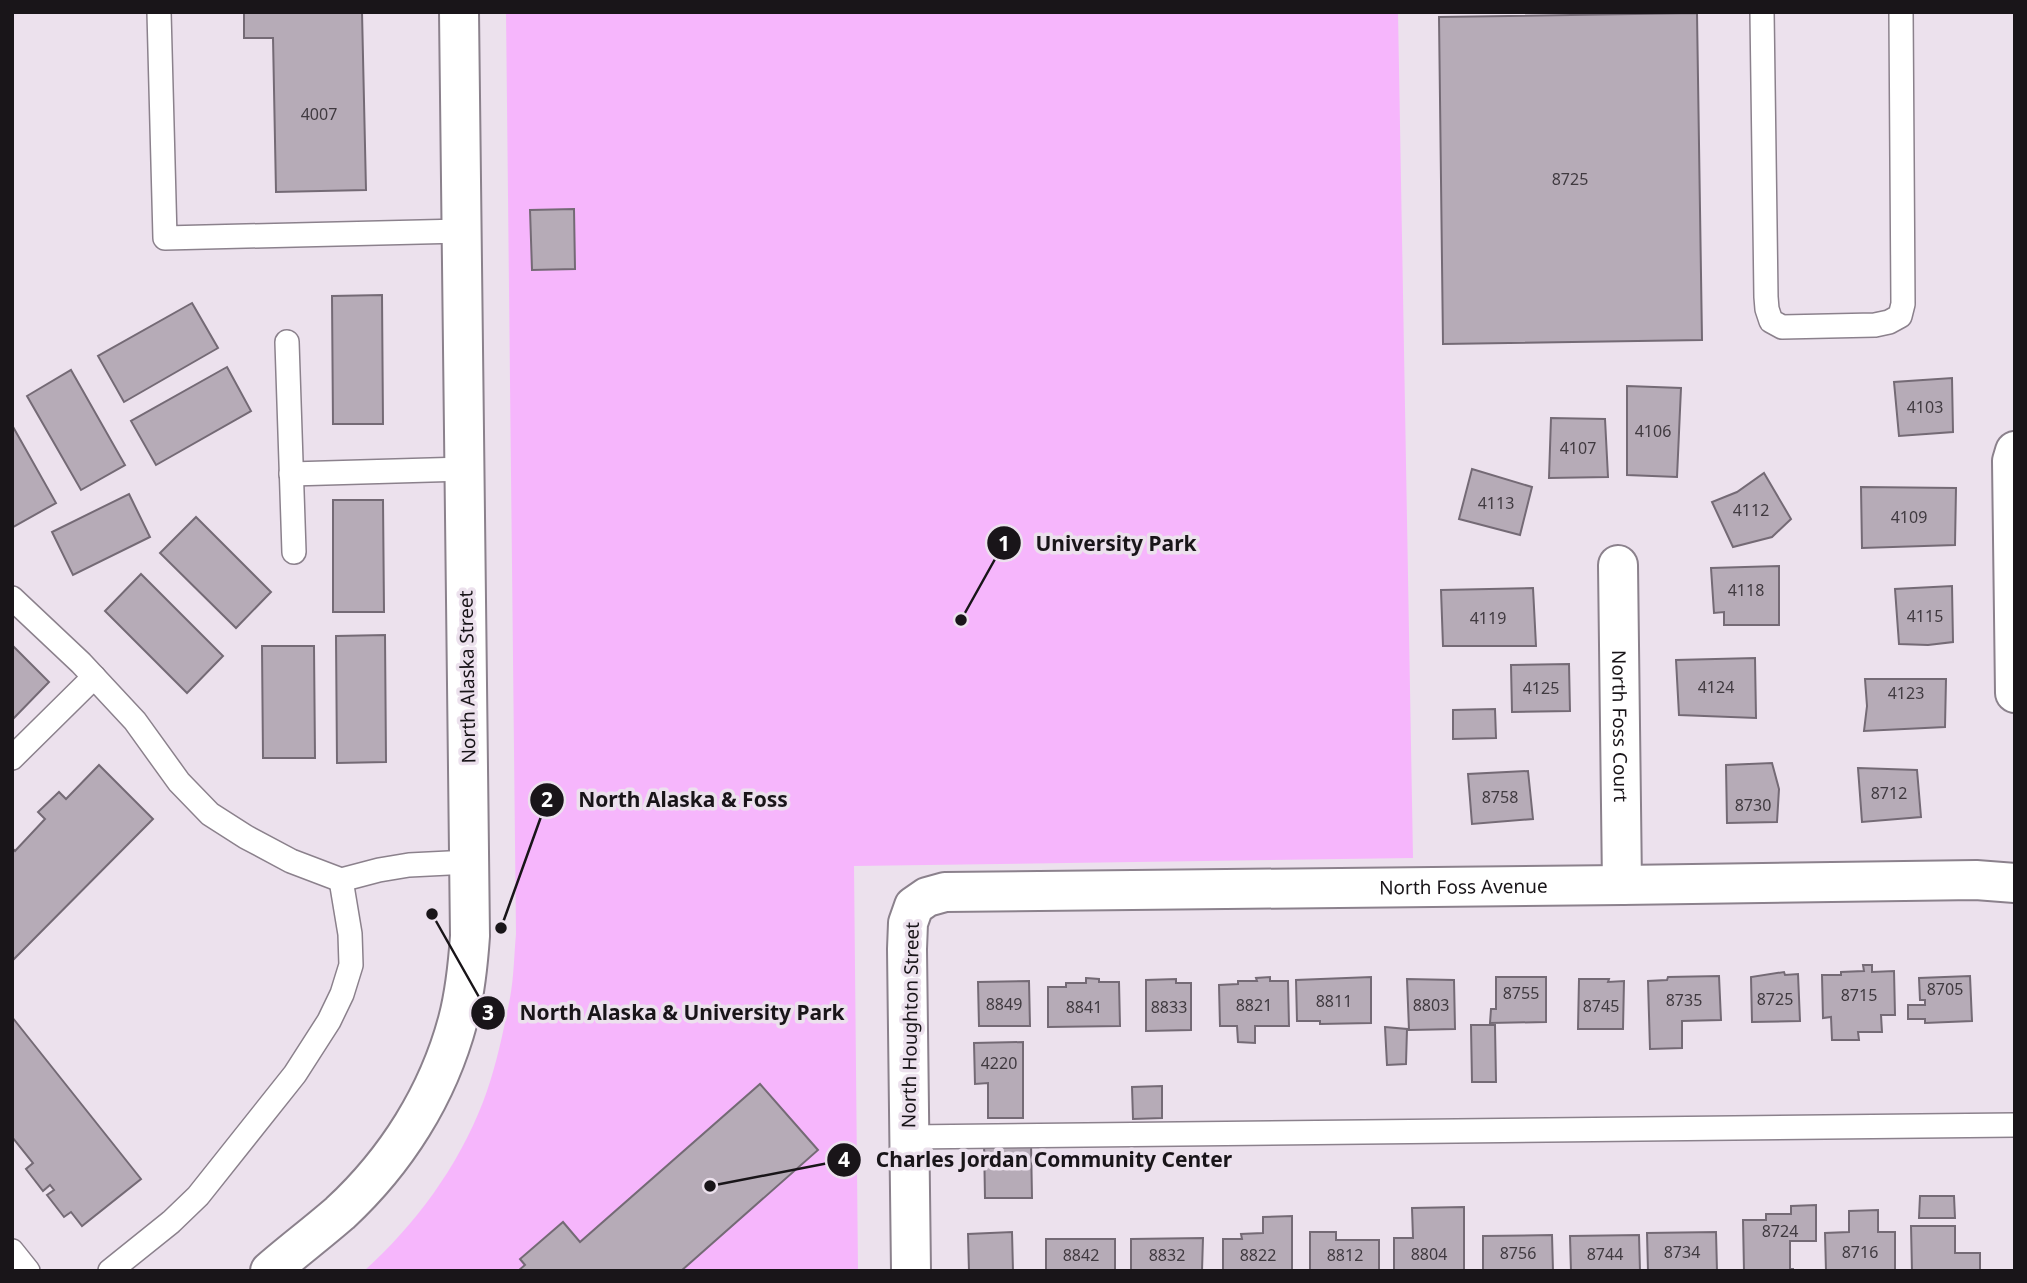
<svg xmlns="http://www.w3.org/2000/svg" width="2027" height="1283" font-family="'Noto Sans',sans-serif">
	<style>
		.green { fill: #f6b6fc }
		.building { fill: #b6abb7; stroke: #746a75; stroke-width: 2 }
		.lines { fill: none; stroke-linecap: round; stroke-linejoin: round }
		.service-casing { stroke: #8b818c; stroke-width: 26 }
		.minor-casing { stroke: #8b818c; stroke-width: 42 }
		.service { stroke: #fff; stroke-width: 23 }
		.minor { stroke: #fff; stroke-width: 38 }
		.labels { text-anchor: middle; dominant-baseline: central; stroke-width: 7; stroke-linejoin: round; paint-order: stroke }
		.number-label { font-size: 16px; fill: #403a40 }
		.street-label { font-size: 19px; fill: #191519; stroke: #ece1ed }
		.leader { fill: none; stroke: #191519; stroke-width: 2.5 }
		.callout-dot { fill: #191519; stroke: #ece1ed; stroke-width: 2.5 }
		.mark-label { font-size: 21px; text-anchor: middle; font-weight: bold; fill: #fff }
		.callout-label { font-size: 21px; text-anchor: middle; font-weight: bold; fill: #191519; stroke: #ece1ed; stroke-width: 7; stroke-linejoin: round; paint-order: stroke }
	</style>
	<rect width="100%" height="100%" fill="#ece1ed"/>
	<!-- green -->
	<path class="green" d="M506,12H1398L1413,858L854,866L858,1271H364C415,1225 458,1167 483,1102C496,1068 503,1033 510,998C514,977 514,955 516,934Z"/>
	<!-- building -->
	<g class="building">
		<polygon points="244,12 362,12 366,190 276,192 273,38 244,38"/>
		<polygon points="1697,13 1702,340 1443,344 1439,17"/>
		<polygon points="574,209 575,269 532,270 530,210"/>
		<polygon points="382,295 383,424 333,424 332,296"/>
		<polygon points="192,303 218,348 124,402 98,356"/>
		<polygon points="227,367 251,411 156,465 131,421"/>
		<polygon points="71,370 125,465 81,490 27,396"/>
		<polygon points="1952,378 1953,432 1899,436 1894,382"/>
		<polygon points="1627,386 1681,388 1677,477 1627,475"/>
		<polygon points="1551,418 1605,419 1608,477 1549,478"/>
		<polygon points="12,425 56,503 13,527 12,525"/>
		<polygon points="1472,469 1532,487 1520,535 1459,519"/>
		<polygon points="1764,473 1791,519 1772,537 1733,547 1712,502 1737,492"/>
		<polygon points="1861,487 1956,488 1955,545 1862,548"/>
		<polygon points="129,494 150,537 73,575 52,532"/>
		<polygon points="333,500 383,500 384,612 333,612"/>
		<polygon points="196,517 271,592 236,628 160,553"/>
		<polygon points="1779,566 1779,625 1724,625 1724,612 1714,613 1711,568"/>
		<polygon points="141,574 223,656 187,693 105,611"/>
		<polygon points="1952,586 1953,642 1928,645 1899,644 1895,589"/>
		<polygon points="1533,588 1536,646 1443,646 1441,590"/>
		<polygon points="385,635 386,762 337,763 336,636"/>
		<polygon points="12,645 49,682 12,720"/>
		<polygon points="262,646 314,646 315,758 263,758"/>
		<polygon points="1755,658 1756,718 1679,715 1676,660"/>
		<polygon points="1569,664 1570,711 1512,712 1511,665"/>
		<polygon points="1865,679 1946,679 1945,727 1864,731 1867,706"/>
		<polygon points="1495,709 1496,738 1453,739 1453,710"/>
		<polygon points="1772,763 1779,789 1777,822 1727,823 1726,765"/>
		<polygon points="99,765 153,819 14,959 12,957 12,848 15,851 45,819 38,812 59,792 66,799"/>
		<polygon points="1858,768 1917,770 1921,817 1862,822"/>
		<polygon points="1528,771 1533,819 1472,824 1468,774"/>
		<polygon points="1863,965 1872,965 1872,972 1894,971 1895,1015 1881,1015 1882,1032 1858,1032 1859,1040 1832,1040 1831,1017 1823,1018 1822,975 1841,975 1841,972 1864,971"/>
		<polygon points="1784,972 1785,975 1798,974 1800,1021 1752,1022 1751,977"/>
		<polygon points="1719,976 1721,1020 1682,1021 1682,1048 1650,1049 1648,981 1667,980 1668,977"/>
		<polygon points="1970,976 1972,1021 1925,1023 1925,1019 1908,1019 1908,1005 1925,1005 1925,1000 1920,1000 1919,978"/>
		<polygon points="1270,977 1270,981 1288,981 1289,1026 1255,1026 1255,1043 1238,1042 1237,1026 1220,1026 1219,985 1238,984 1238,981 1257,981 1256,978"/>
		<polygon points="1371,977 1371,1023 1320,1024 1320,1021 1297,1021 1296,980"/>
		<polygon points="1496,977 1546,977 1546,1022 1490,1023 1491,1009 1496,1009"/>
		<polygon points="1086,978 1099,979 1099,982 1119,982 1120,1026 1048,1027 1048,987 1066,987 1066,983 1086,983"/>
		<polygon points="1176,979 1176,983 1191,983 1191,1030 1146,1031 1146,980"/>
		<polygon points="1407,979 1454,980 1455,1029 1409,1030"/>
		<polygon points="1579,979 1609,979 1608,982 1624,981 1623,1029 1578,1029"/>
		<polygon points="1029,981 1030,1026 979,1026 978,982"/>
		<polygon points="12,1017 141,1179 82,1226 71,1212 64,1217 47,1195 54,1190 50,1185 43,1191 26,1169 33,1163 12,1137"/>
		<polygon points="1471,1025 1495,1025 1496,1082 1472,1082"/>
		<polygon points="1385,1027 1407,1029 1406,1064 1387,1065"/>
		<polygon points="1023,1042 1023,1118 988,1118 988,1083 975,1084 974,1043"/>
		<polygon points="760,1084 818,1150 681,1271 518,1271 525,1265 520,1259 563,1222 580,1242"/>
		<polygon points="1162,1086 1162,1118 1133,1119 1132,1087"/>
		<polygon points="984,1142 1031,1142 1032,1198 985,1198"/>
		<polygon points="1920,1196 1954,1196 1955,1218 1919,1218"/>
		<polygon points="1816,1205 1816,1241 1790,1241 1790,1269 1793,1269 1793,1271 1744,1271 1743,1220 1766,1220 1766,1214 1791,1214 1791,1206"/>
		<polygon points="1464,1207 1464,1271 1394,1271 1394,1238 1413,1238 1412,1208"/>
		<polygon points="1878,1210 1878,1232 1895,1232 1895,1270 1826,1271 1825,1233 1849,1232 1849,1211"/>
		<polygon points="1292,1216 1292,1271 1223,1271 1223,1239 1242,1239 1241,1234 1263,1233 1263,1217"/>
		<polygon points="1911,1226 1955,1226 1955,1253 1980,1253 1980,1271 1912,1271"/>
		<polygon points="1012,1232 1013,1271 969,1271 968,1234"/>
		<polygon points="1310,1232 1336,1232 1336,1240 1379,1240 1379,1271 1310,1271"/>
		<polygon points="1716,1232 1717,1271 1648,1271 1647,1233"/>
		<polygon points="1552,1235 1553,1271 1483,1271 1483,1236"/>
		<polygon points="1639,1235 1640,1271 1571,1271 1570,1236"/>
		<polygon points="1203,1238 1202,1271 1131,1271 1131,1239"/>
		<rect x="1046" y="1239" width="69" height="32"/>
	</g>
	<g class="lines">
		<!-- service casing -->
		<g class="service-casing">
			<g id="service">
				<polyline points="159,12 165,238 462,231"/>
				<polyline points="1762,12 1766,297 1767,309 1771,321 1782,327 1875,325 1889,322 1900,316 1903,304 1901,12"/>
				<polyline points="287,342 294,552"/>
				<polyline points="291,474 465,469"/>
				<polyline points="12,598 81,663 135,721 179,782 210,814 246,837 291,861 341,880 379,870 409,865 469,862"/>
				<polyline points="12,758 94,677"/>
				<polyline points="909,1137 2015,1125"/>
				<polyline points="12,1251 28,1271"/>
				<polyline points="110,1271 171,1222 198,1196 295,1074 329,1021 342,994 351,965 350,934 341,880"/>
			</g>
		</g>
		<!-- minor casing -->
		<g class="minor-casing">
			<g id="minor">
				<polyline points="2015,451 2012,461 2015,693"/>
				<path id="s1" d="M1618,565L1622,885"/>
				<path d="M270,1271C293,1251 317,1233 340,1213C396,1161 438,1095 458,1020C465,993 468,965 470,936L459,12"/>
				<path id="s2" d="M911,1271L907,949L908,923L914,906L927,897L945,892L1622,885L1976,880L2015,883"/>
			</g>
		</g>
		<!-- service -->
		<use href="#service" class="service"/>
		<!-- minor -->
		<use href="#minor" class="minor"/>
	</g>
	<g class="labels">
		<!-- number labels -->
		<g class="number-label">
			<text x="319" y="114">4007</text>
			<text x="1570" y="179">8725</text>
			<text x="1925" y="407">4103</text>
			<text x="1653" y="431">4106</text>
			<text x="1578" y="448">4107</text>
			<text x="1496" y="503">4113</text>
			<text x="1751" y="510">4112</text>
			<text x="1909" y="517">4109</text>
			<text x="1746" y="590">4118</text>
			<text x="1925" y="616">4115</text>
			<text x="1488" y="618">4119</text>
			<text x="1716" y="687">4124</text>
			<text x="1541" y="688">4125</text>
			<text x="1906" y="693">4123</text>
			<text x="1889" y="793">8712</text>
			<text x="1500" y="797">8758</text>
			<text x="1753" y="805">8730</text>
			<text x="1945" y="989">8705</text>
			<text x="1521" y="993">8755</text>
			<text x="1859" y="995">8715</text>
			<text x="1775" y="999">8725</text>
			<text x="1684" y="1000">8735</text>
			<text x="1334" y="1001">8811</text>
			<text x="1004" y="1004">8849</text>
			<text x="1254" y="1005">8821</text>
			<text x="1431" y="1005">8803</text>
			<text x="1601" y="1006">8745</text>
			<text x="1084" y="1007">8841</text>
			<text x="1169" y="1007">8833</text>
			<text x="999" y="1063">4220</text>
			<text x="1780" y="1231">8724</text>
			<text x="1682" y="1252">8734</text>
			<text x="1860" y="1252">8716</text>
			<text x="1518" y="1253">8756</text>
			<text x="1429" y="1254">8804</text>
			<text x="1605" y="1254">8744</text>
			<text x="1081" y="1255">8842</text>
			<text x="1167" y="1255">8832</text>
			<text x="1258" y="1255">8822</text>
			<text x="1345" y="1255">8812</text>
		</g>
		<!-- street labels -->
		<g class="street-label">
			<text transform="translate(467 677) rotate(-91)">North Alaska Street</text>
			<text stroke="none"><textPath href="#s1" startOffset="161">North Foss Court</textPath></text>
			<text stroke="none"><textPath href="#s2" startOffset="919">North Foss Avenue</textPath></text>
			<text transform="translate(910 1025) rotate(-89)">North Houghton Street</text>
		</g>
	</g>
	<!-- callouts -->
	<path class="leader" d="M961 620L1004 543M501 928L547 800M432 914L488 1013M710 1186L844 1160"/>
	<g class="callout-dot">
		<circle cx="961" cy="620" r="7"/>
		<circle cx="501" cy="928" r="7"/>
		<circle cx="432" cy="914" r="7"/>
		<circle cx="710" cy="1186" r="7"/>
		<circle cx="1004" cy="543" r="18"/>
		<circle cx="547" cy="800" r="18"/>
		<circle cx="488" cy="1013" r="18"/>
		<circle cx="844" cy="1160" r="18"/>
	</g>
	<g class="mark-label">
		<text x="1004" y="551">1</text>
		<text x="547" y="807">2</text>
		<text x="488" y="1020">3</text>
		<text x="844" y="1167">4</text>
	</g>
	<g class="callout-label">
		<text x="1116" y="551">University Park</text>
		<text x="683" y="807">North Alaska &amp; Foss</text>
		<text x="682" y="1020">North Alaska &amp; University Park</text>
		<text x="1054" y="1167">Charles Jordan Community Center</text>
	</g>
	<!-- border -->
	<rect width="2027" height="1283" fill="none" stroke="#191519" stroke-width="28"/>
</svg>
